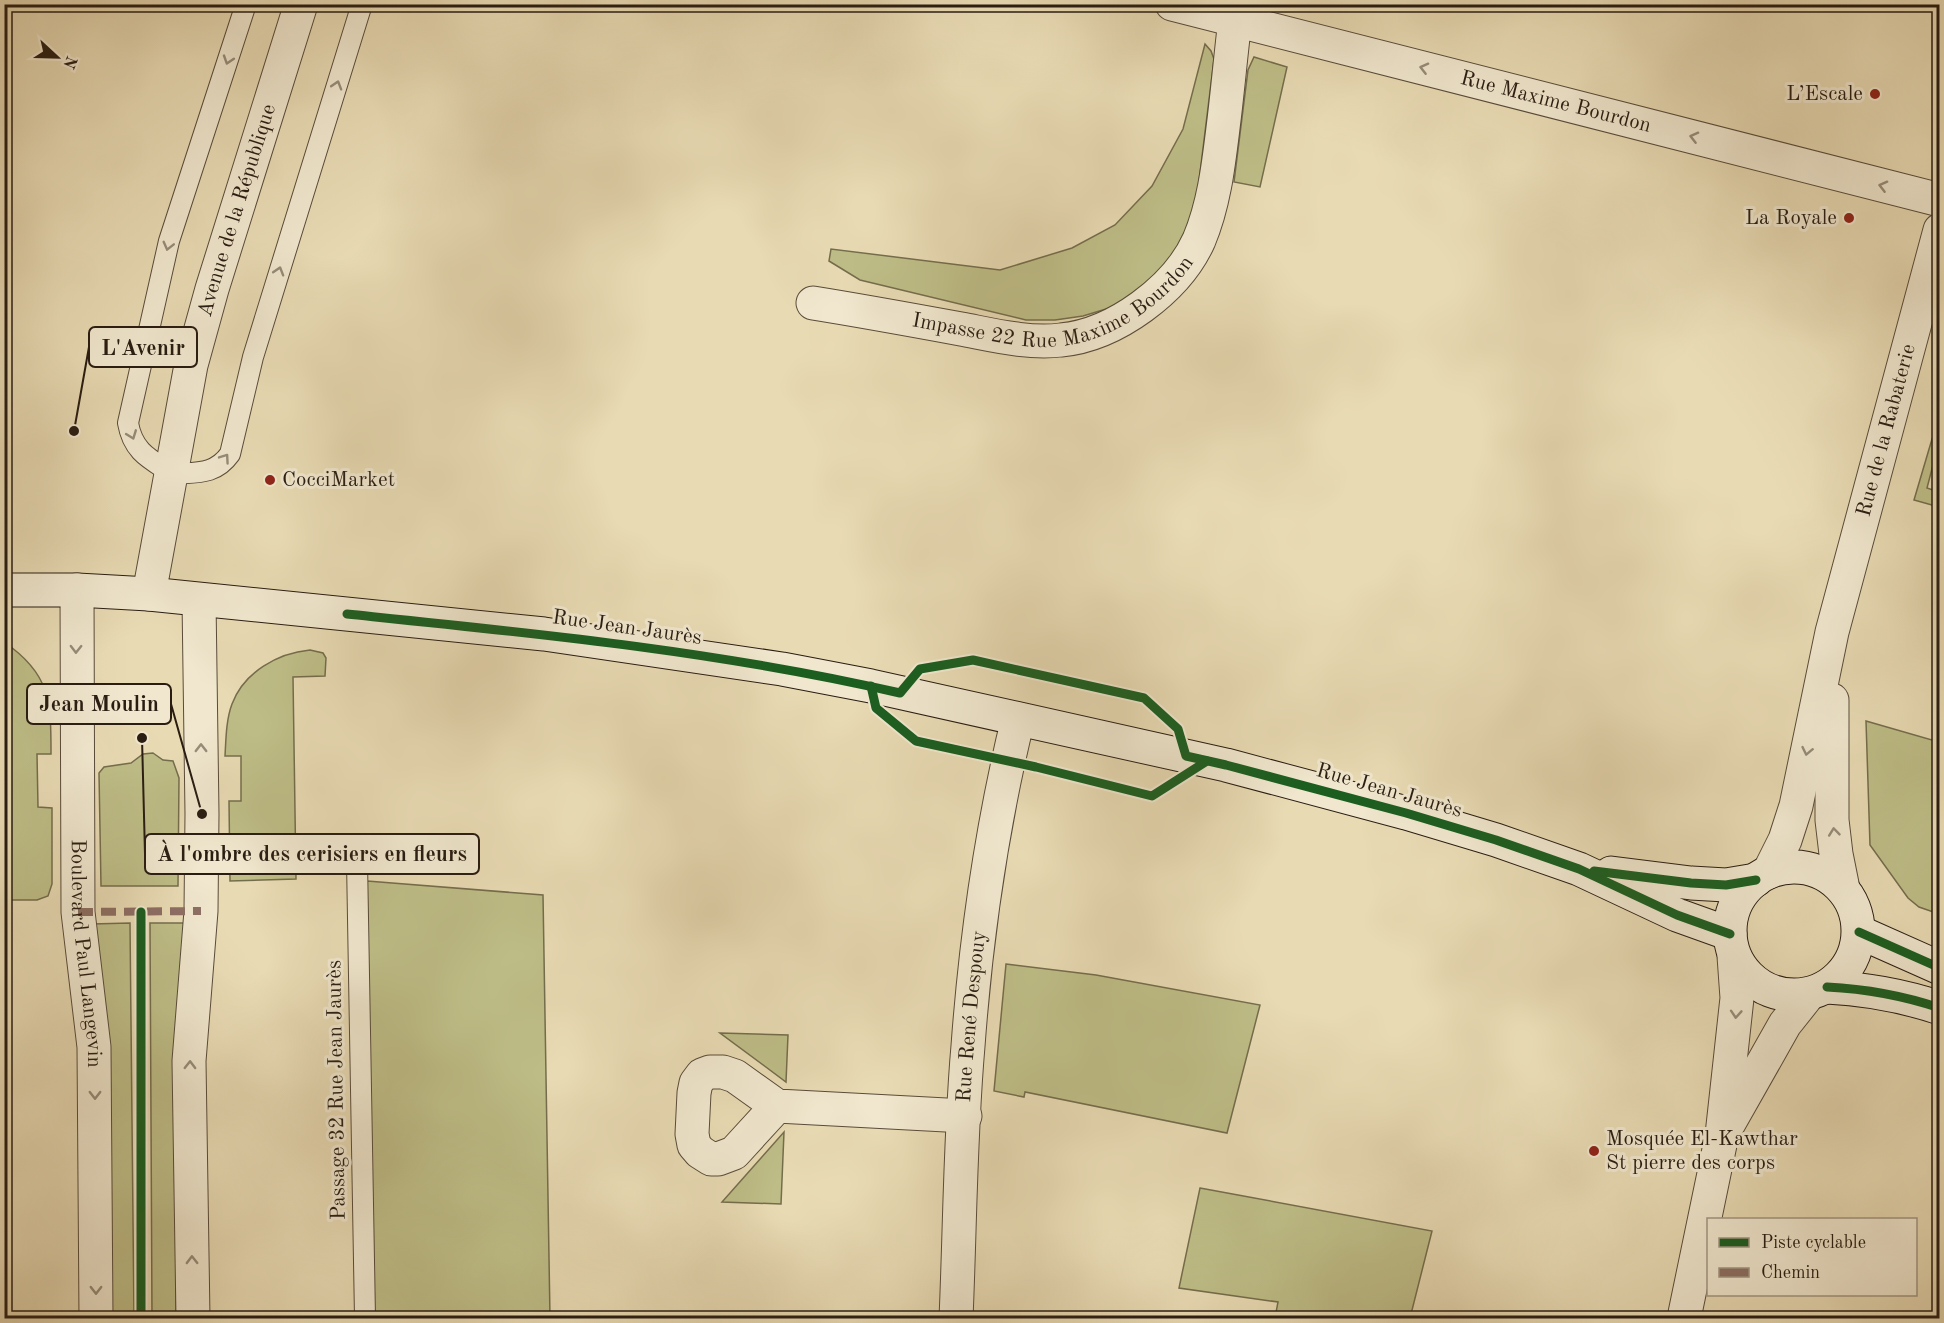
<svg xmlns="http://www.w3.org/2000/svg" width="1944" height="1323" font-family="'Old Standard TT',serif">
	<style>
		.green { fill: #bebd87; stroke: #746d4c; stroke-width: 1.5 }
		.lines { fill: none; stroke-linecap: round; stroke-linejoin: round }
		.service-casing { stroke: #594c3a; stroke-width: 22 }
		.minor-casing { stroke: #594c3a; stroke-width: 35 }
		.secondary-casing { stroke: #291d12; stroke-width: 35 }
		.service { stroke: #f0e7ce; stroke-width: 20 }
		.minor { stroke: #f0e7ce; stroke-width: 33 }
		.secondary { stroke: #f0e7ce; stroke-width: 33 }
		.quiet { stroke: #8d6e63; stroke-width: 8; stroke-dasharray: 15 8; stroke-linecap: butt }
		.cycleway-casing { stroke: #f0e7ce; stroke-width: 13 }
		.cycleway { stroke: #1b5e20; stroke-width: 9 }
		.oneway { stroke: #968c79 }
		.poi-dot { fill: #8f2418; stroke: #f0e7ce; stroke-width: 2 }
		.labels { text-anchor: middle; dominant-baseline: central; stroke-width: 6; stroke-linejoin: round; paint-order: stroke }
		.poi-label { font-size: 21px; fill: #291d12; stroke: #f0e7ce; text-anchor: end }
		.street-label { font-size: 21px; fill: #291d12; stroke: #f0e7ce }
		.leader { fill: none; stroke: #291d12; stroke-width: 2 }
		.callout-dot { fill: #291d12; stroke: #f0e7ce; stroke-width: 2 }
		.callout { fill: #f0e7ce; stroke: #291d12; stroke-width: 2 }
		.callout-label { font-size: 22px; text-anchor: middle; font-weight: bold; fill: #291d12 }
	</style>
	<rect width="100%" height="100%" fill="#e8dab3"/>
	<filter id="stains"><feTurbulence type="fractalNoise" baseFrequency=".00333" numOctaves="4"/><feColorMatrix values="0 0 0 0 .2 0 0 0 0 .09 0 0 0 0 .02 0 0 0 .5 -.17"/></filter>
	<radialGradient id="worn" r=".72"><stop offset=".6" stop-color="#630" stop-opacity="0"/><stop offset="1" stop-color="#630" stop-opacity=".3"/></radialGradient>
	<!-- green -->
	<g class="green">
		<polygon points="1205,44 1211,51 1214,59 1197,197 1186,233 1169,263 1143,288 1116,306 1083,316 1055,320 1026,320 860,280 829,261 831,249 1000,270 1072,248 1115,225 1152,186 1183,129"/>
		<polygon points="1254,57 1287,67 1260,187 1234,182 1248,70"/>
		<polygon points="1932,439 1939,442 1927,488 1939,492 1939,507 1914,500"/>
		<path d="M4,642C51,674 51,702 51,754H37L38,807L52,808V884L48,896L37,900H5Z"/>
		<path d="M310,650L323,653L326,658L325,676L293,677L296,879L230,881L229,801H241V756H225C226,739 226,720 232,704C244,672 278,653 310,650Z"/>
		<polygon points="1866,721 1939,742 1939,914 1919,907 1908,898 1870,845"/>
		<polygon points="153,753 163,760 173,761 179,778 178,886 101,886 99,773 104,767 131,763 143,754"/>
		<polygon points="367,881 543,895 550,1318 374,1318"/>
		<polygon points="130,923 134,1318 109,1318 92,924"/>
		<polygon points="150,923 188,923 176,1080 176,1318 152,1318"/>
		<polygon points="1006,964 1096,975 1260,1005 1227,1133 1025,1092 1024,1097 994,1091"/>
		<polygon points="720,1033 788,1035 786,1082"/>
		<polygon points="784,1132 781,1204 722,1202"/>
		<polygon points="1200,1188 1432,1231 1410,1318 1275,1318 1278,1302 1179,1288"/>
	</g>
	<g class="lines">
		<!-- service casing -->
		<g class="service-casing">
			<g id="service">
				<path d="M246,4L169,241L128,423C133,452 150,459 173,474C197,472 215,475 230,454L253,357L362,4"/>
				<polyline points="357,861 365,1318"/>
			</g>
		</g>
		<!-- minor casing -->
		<g class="minor-casing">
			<g id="minor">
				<path id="s1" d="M1172,4L1940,200"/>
				<path id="s2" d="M813,303C863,311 912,320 961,329C993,335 1028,344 1061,340C1115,335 1177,289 1199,240C1215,202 1219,160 1224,120C1228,87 1231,53 1235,20"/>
				<path id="s3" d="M77,590L78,912L94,1047L96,1318"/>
				<path id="s4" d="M149,594L191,365L212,289L301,4"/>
				<polyline points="1832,700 1832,820 1836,854 1843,889"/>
				<path id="s5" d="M1769,872L1785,840L1796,806L1832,632L1940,230"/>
				<polyline points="777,1106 734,1153 718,1159 711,1159 700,1152 694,1145 692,1134 694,1093 696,1083 702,1075 710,1072 723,1072 735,1076 777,1106 965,1116"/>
				<polyline points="1729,1123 1785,1024 1808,995"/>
				<polyline points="193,1318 189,1061 201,911 202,814 199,600"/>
				<path id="s6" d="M956,1318C960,1228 960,1137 968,1046C976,937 992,826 1018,719"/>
				<polyline points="1684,1318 1722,1135 1737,998 1734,956"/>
			</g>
		</g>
		<!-- secondary casing -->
		<g class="secondary-casing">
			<g id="secondary">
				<polyline points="4,590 77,590 149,594 544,634 782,669 871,686 1226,765 1406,813 1496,840 1579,869 1677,915 1730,934"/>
				<circle cx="1794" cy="931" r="64"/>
				<polyline points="1611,873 1691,883 1726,885 1756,880"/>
				<polyline points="1859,932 1940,968"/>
				<path d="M1827,987C1868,989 1901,995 1940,1008"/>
			</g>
		</g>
		<!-- service -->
		<use href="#service" class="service"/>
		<!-- minor -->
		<use href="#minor" class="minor"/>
		<!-- secondary -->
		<use href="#secondary" class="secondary"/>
		<!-- quiet -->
		<polyline class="quiet" points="78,912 201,911"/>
		<!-- cycleway casing -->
		<g class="cycleway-casing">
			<g id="cycleway">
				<path d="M347,614C532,633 719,651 900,693L920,669L973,660L1144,698L1178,729L1186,756L1226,765L1406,813L1496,840L1579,869L1677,915L1730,934"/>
				<polyline points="871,686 876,708 916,741 1036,767 1152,796 1207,761"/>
				<polyline points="1594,871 1691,883 1726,885 1756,880"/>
				<polyline points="141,912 141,1318"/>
				<polyline points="1859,932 1940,968"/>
				<path d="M1827,987C1868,989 1901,995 1940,1008"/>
			</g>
		</g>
		<!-- cycleway -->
		<use href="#cycleway" class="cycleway"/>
	</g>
	<!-- one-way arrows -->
	<defs><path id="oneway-chevron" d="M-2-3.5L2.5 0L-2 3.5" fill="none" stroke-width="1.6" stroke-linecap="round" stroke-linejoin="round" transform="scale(1.5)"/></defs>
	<g class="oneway">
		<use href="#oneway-chevron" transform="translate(228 60) rotate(108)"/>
		<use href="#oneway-chevron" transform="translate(1424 68) rotate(-166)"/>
		<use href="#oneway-chevron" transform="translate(337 85) rotate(-73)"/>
		<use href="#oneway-chevron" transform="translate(1694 137) rotate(-166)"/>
		<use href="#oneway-chevron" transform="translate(1883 186) rotate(-166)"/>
		<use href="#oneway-chevron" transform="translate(168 246) rotate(104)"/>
		<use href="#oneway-chevron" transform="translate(279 271) rotate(-73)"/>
		<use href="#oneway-chevron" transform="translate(132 435) rotate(69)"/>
		<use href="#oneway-chevron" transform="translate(225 458) rotate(-55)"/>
		<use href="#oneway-chevron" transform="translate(76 649) rotate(91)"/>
		<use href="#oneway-chevron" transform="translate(201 748) rotate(-90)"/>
		<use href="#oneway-chevron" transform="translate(1807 751) rotate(102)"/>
		<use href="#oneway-chevron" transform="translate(1834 832) rotate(-96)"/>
		<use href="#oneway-chevron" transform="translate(1736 1014) rotate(94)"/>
		<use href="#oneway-chevron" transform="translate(190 1065) rotate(-89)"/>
		<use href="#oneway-chevron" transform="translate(95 1095) rotate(90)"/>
		<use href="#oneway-chevron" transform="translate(192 1260) rotate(-91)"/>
		<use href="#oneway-chevron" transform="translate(96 1290) rotate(90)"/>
	</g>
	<!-- markers -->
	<g class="poi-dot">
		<circle cx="1875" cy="94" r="6"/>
		<circle cx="1849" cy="218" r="6"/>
		<circle cx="270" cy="480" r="6"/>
		<circle cx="1594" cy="1151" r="6"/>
	</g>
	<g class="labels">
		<!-- poi labels -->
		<g class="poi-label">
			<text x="1863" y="94">L’Escale</text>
			<text x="1837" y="218">La Royale</text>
			<text x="282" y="480" text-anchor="start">CocciMarket</text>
			<text x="1606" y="1139" text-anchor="start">Mosquée El-Kawthar<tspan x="1606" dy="24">St pierre des corps</tspan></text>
		</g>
		<!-- street labels -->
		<g class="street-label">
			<text stroke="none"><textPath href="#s1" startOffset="396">Rue Maxime Bourdon</textPath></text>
			<text stroke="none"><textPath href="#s4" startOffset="394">Avenue de la République</textPath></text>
			<text stroke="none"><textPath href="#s2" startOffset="254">Impasse 22 Rue Maxime Bourdon</textPath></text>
			<text stroke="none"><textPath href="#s5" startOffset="458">Rue de la Rabaterie</textPath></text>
			<text transform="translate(627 628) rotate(8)">Rue Jean Jaurès</text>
			<text transform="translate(1389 791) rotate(16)">Rue Jean Jaurès</text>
			<text stroke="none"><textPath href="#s3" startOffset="364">Boulevard Paul Langevin</textPath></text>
			<text stroke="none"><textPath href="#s6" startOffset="302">Rue René Despouy</textPath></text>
			<text transform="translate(337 1090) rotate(-91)">Passage 32 Rue Jean Jaurès</text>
		</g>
	</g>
	<!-- callouts -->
	<path class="leader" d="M74 431L89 347M202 814L171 704M142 738L145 854"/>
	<g class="callout-dot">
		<circle cx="74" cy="431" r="6"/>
		<circle cx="202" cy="814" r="6"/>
		<circle cx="142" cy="738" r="6"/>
	</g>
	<g class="callout">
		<rect x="89" y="327" width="108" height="40" rx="6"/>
		<rect x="27" y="684" width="144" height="40" rx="6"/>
		<rect x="145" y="834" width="334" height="40" rx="6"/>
	</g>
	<g class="callout-label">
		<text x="143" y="355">L'Avenir</text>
		<text x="99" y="711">Jean Moulin</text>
		<text x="312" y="861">À l'ombre des cerisiers en fleurs</text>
	</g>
	<!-- margin -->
	<rect width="1944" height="1323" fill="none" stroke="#e8dab3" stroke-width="24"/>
	<rect x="6" y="6" width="1932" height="1311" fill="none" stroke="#291d12" stroke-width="3"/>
	<rect x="12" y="12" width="1920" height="1299" fill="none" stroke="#291d12" stroke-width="1.5"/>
	<!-- legend -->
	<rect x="1707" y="1218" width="210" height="78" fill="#f0e7ce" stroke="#a09683" stroke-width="1.5"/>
	<rect x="1719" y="1238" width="30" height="9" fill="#1b5e20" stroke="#a09683" stroke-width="1.5"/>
	<text x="1761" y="1248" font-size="18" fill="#291d12">Piste cyclable</text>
	<rect x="1719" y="1268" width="30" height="9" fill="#8d6e63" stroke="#a09683" stroke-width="1.5"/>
	<text x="1761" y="1278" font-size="18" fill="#291d12">Chemin</text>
	<!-- north arrow -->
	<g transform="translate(57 57) rotate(112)" stroke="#f0e7ce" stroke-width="4.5" paint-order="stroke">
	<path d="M0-4.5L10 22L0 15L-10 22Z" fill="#291d12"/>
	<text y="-9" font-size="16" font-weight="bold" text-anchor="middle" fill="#291d12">N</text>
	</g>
	<rect width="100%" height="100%" filter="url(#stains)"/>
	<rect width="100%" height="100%" fill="url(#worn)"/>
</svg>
